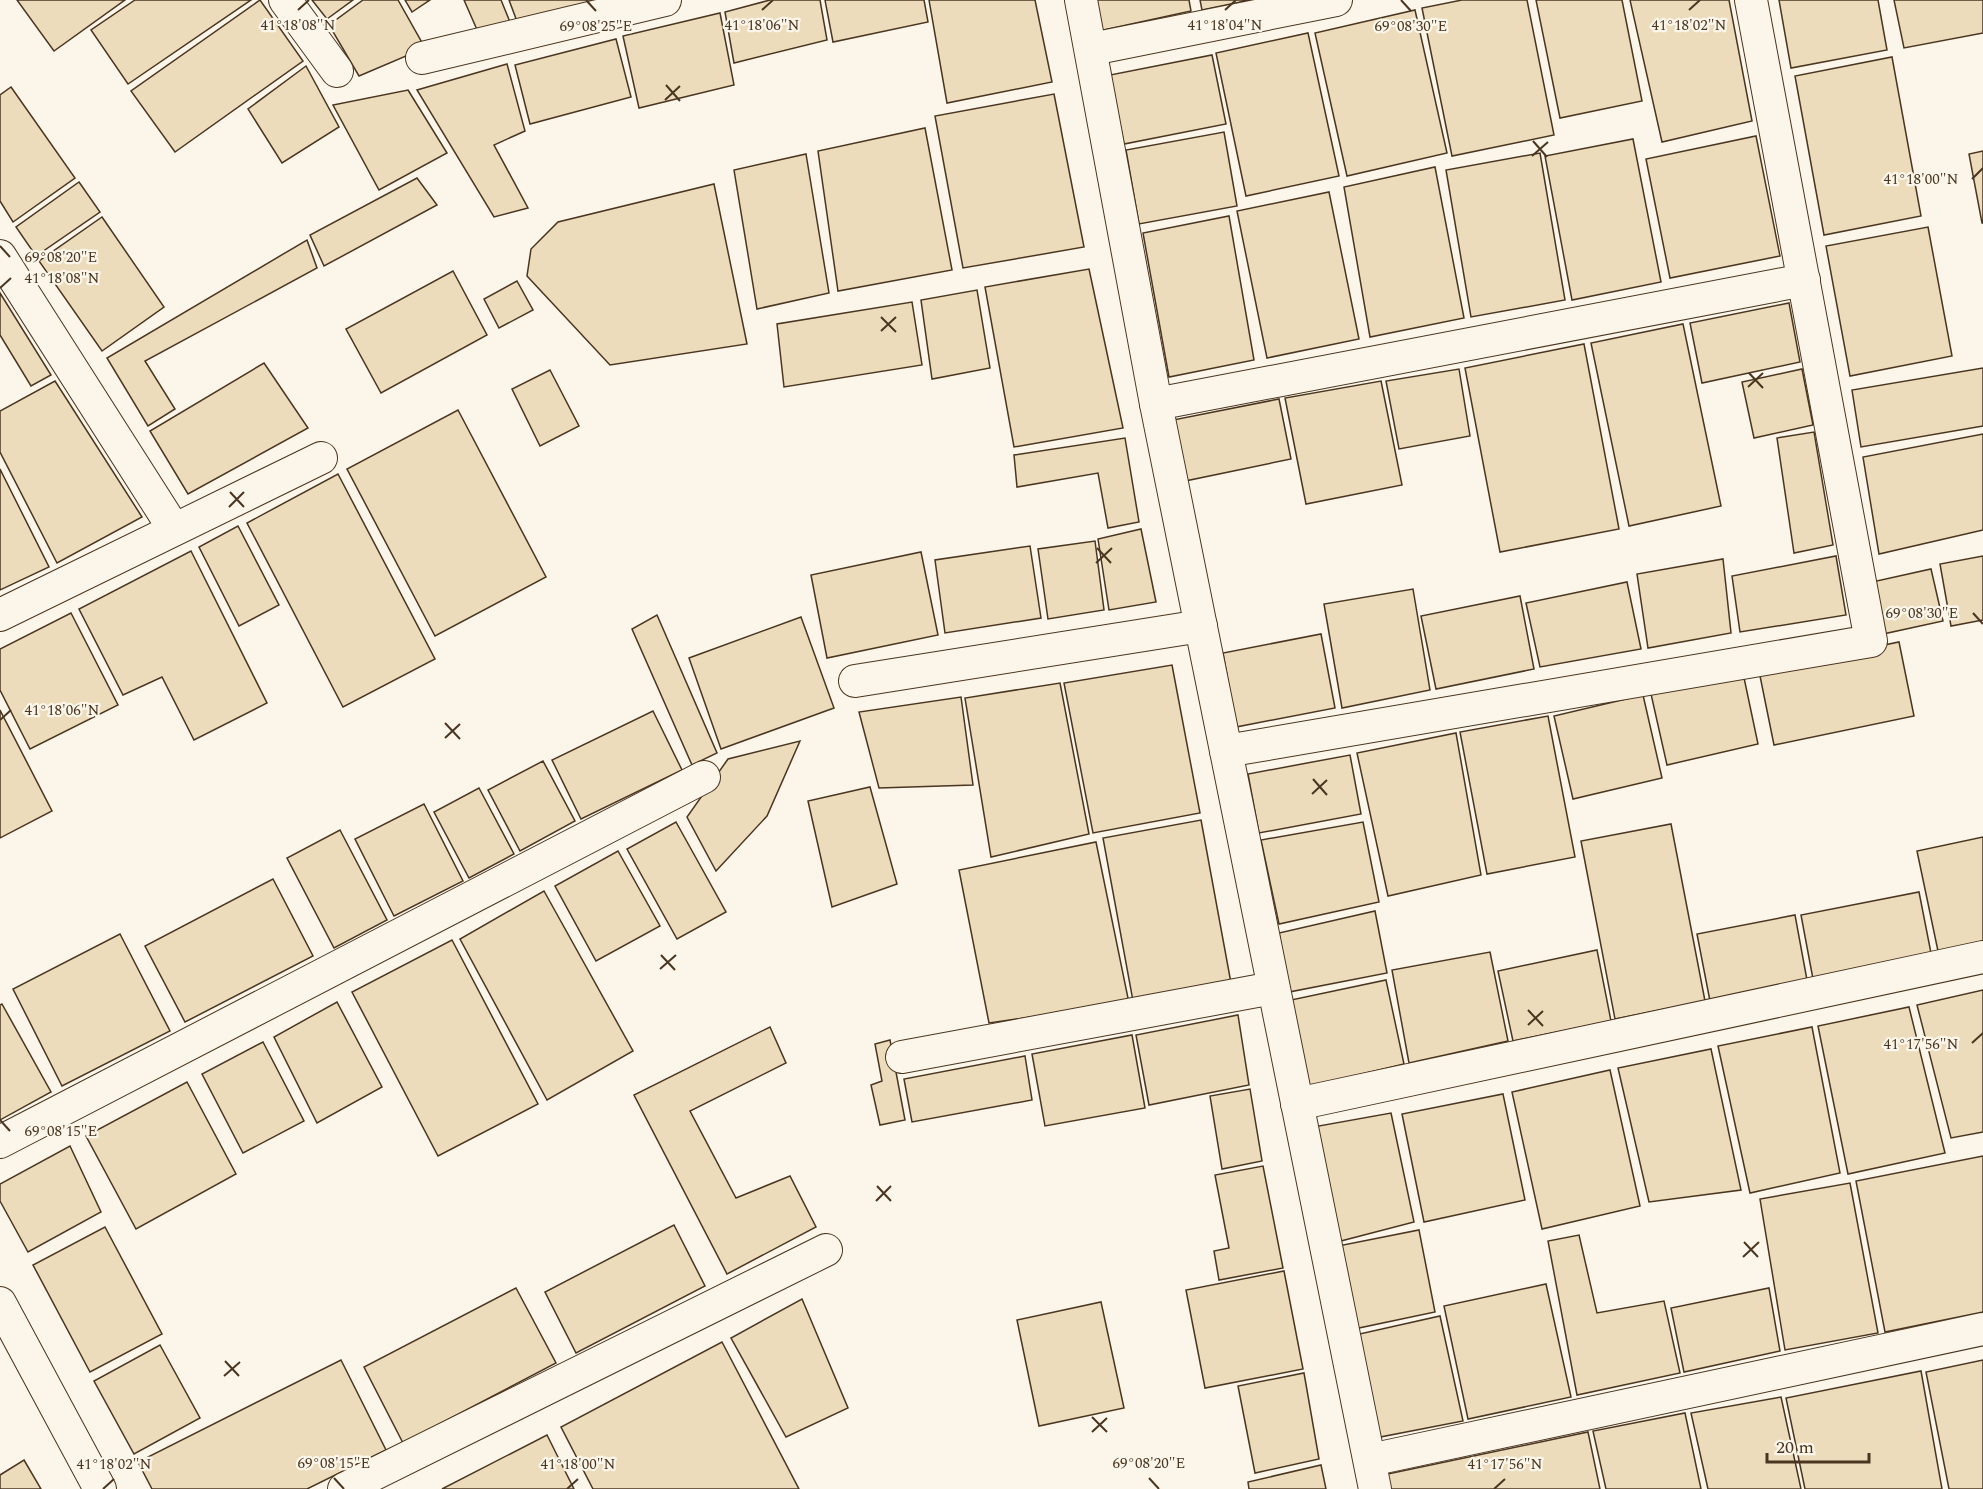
<svg xmlns="http://www.w3.org/2000/svg" width="1983" height="1489" font-family="Spectral,serif">
	<style>
		.building { fill: #ecdcbc; stroke: #4a3520; stroke-width: 1.5 }
		.lines { fill: none; stroke-linecap: round; stroke-linejoin: round }
		.minor-casing { stroke: #4a3520; stroke-width: 34 }
		.minor { stroke: #fbf6e9; stroke-width: 32 }
		.ticks { fill: none; stroke: #4a3520; stroke-width: 2 }
		.ticks-label { font-size: 15px; text-anchor: middle; fill: #4a3520; stroke: #fbf6e9; stroke-width: 4.5; stroke-linejoin: round; paint-order: stroke }
	</style>
	<rect width="100%" height="100%" fill="#fbf6e9"/>
	<!-- building -->
	<g class="building">
		<polygon points="17,0 125,0 54,51"/>
		<polygon points="135,0 251,0 128,84 91,30"/>
		<polygon points="260,0 303,61 175,152 131,91"/>
		<polygon points="312,0 353,0 327,19"/>
		<polygon points="363,0 398,0 425,48 359,76 329,25"/>
		<polygon points="405,0 430,0 412,12"/>
		<polygon points="464,0 501,0 512,27 478,32"/>
		<polygon points="509,0 611,0 518,24"/>
		<polygon points="770,0 820,0 827,40 734,63 725,12"/>
		<polygon points="825,0 924,0 928,22 833,42"/>
		<polygon points="929,0 1035,0 1052,82 947,103"/>
		<polygon points="1092,0 1189,0 1191,11 1099,31"/>
		<polygon points="1200,0 1250,0 1202,10"/>
		<polygon points="1462,0 1527,0 1554,135 1452,156 1422,8"/>
		<polygon points="1536,0 1622,0 1642,101 1560,118"/>
		<polygon points="1630,0 1729,0 1752,121 1662,142"/>
		<polygon points="1779,0 1878,0 1887,50 1791,68"/>
		<polygon points="1894,0 1983,0 1983,33 1904,48"/>
		<polygon points="1415,10 1447,153 1347,176 1315,33"/>
		<polygon points="720,13 734,85 639,108 623,36"/>
		<polygon points="1308,33 1339,176 1246,196 1216,53"/>
		<polygon points="616,39 631,97 530,124 515,65"/>
		<polygon points="1212,55 1226,124 1124,144 1110,75"/>
		<polygon points="1892,57 1921,216 1824,235 1795,76"/>
		<polygon points="507,64 525,131 494,145 528,208 494,217 417,90"/>
		<polygon points="306,66 339,127 282,163 248,109"/>
		<polygon points="11,87 75,178 13,222 0,201 0,95"/>
		<polygon points="408,90 447,153 379,190 333,105"/>
		<polygon points="1054,94 1084,247 963,268 935,116"/>
		<polygon points="925,128 952,270 838,291 818,151"/>
		<polygon points="1224,132 1237,206 1139,224 1126,150"/>
		<polygon points="1756,136 1780,256 1670,278 1646,159"/>
		<polygon points="1633,139 1661,282 1572,300 1545,156"/>
		<polygon points="1983,151 1983,223 1982,223 1969,154"/>
		<polygon points="1540,153 1565,300 1471,317 1446,170"/>
		<polygon points="806,154 829,293 757,309 734,170"/>
		<polygon points="1435,167 1464,318 1370,337 1344,187"/>
		<polygon points="417,178 437,205 324,266 310,235"/>
		<polygon points="79,182 100,212 36,256 16,227"/>
		<polygon points="714,184 747,344 610,365 527,276 531,249 558,222"/>
		<polygon points="1329,192 1359,339 1267,358 1237,211"/>
		<polygon points="1229,216 1254,360 1169,377 1143,233"/>
		<polygon points="102,217 164,307 102,351 39,261"/>
		<polygon points="1928,227 1952,356 1850,376 1826,246"/>
		<polygon points="307,240 317,268 145,361 175,409 148,426 107,358"/>
		<polygon points="1089,269 1123,428 1014,447 985,287"/>
		<polygon points="453,271 487,335 381,393 346,329"/>
		<polygon points="517,281 533,310 499,328 484,299"/>
		<polygon points="977,290 990,368 932,379 921,300"/>
		<polygon points="0,293 51,375 31,386 0,335"/>
		<polygon points="912,302 922,365 784,387 777,324"/>
		<polygon points="1789,303 1800,362 1702,383 1690,323"/>
		<polygon points="1683,324 1721,506 1629,526 1591,343"/>
		<polygon points="1584,344 1619,529 1500,552 1465,368"/>
		<polygon points="264,363 308,428 188,494 150,431"/>
		<polygon points="1983,368 1983,426 1861,447 1852,390"/>
		<polygon points="1459,369 1470,436 1399,449 1386,381"/>
		<polygon points="1802,369 1813,425 1754,438 1742,382"/>
		<polygon points="550,370 579,426 540,446 512,389"/>
		<polygon points="55,381 142,517 57,563 0,452 0,411"/>
		<polygon points="1381,381 1402,485 1306,504 1285,398"/>
		<polygon points="1279,399 1291,459 1185,481 1173,420"/>
		<polygon points="458,410 546,577 435,636 347,469"/>
		<polygon points="1814,432 1833,545 1794,553 1777,438"/>
		<polygon points="1983,434 1983,530 1879,554 1863,457"/>
		<polygon points="1125,438 1139,522 1108,528 1098,473 1017,487 1014,455"/>
		<polygon points="0,469 49,567 0,590"/>
		<polygon points="338,474 435,659 343,707 247,523"/>
		<polygon points="238,526 279,605 239,626 199,547"/>
		<polygon points="1141,529 1156,602 1109,610 1098,539"/>
		<polygon points="1095,541 1104,610 1048,619 1038,549"/>
		<polygon points="1030,546 1041,618 945,633 935,560"/>
		<polygon points="191,551 267,703 194,740 162,677 123,695 79,609"/>
		<polygon points="921,552 938,635 827,658 811,575"/>
		<polygon points="1836,556 1846,615 1740,632 1732,576"/>
		<polygon points="1983,556 1983,620 1951,626 1940,564"/>
		<polygon points="1723,559 1731,633 1648,648 1637,574"/>
		<polygon points="1931,569 1943,621 1883,634 1872,582"/>
		<polygon points="1627,582 1641,649 1540,667 1526,603"/>
		<polygon points="1413,589 1430,690 1342,708 1324,604"/>
		<polygon points="1520,596 1534,669 1436,689 1421,616"/>
		<polygon points="71,613 118,705 30,749 0,690 0,649"/>
		<polygon points="657,615 717,753 692,765 632,629"/>
		<polygon points="801,617 834,708 721,749 689,658"/>
		<polygon points="1321,634 1335,708 1236,727 1223,653"/>
		<polygon points="1899,642 1914,716 1774,745 1759,671"/>
		<polygon points="1172,665 1200,813 1093,833 1064,683"/>
		<polygon points="1743,673 1758,744 1667,765 1651,694"/>
		<polygon points="1060,683 1089,834 991,857 965,698"/>
		<polygon points="1643,695 1662,778 1573,799 1554,716"/>
		<polygon points="961,697 973,785 879,788 859,712"/>
		<polygon points="0,710 52,811 0,838"/>
		<polygon points="653,711 682,770 581,819 552,760"/>
		<polygon points="1548,716 1575,857 1487,874 1460,732"/>
		<polygon points="1456,733 1481,875 1388,896 1357,753"/>
		<polygon points="800,741 767,816 716,871 687,817 728,759"/>
		<polygon points="1350,755 1361,814 1259,833 1248,774"/>
		<polygon points="543,761 575,821 520,851 488,790"/>
		<polygon points="870,787 897,884 832,907 808,801"/>
		<polygon points="479,788 514,854 469,878 434,812"/>
		<polygon points="424,804 463,881 394,916 355,839"/>
		<polygon points="1201,820 1231,983 1133,1001 1103,838"/>
		<polygon points="676,822 726,912 677,939 627,849"/>
		<polygon points="1363,822 1379,902 1279,924 1261,840"/>
		<polygon points="1671,824 1705,1001 1615,1019 1581,841"/>
		<polygon points="340,830 387,920 334,948 287,858"/>
		<polygon points="1983,837 1983,941 1938,951 1917,851"/>
		<polygon points="1096,842 1129,1003 989,1023 959,870"/>
		<polygon points="618,851 660,926 596,961 555,886"/>
		<polygon points="273,879 313,956 185,1022 145,946"/>
		<polygon points="544,891 633,1051 547,1100 460,939"/>
		<polygon points="1919,892 1931,953 1813,979 1801,915"/>
		<polygon points="1375,911 1387,973 1289,992 1279,933"/>
		<polygon points="1795,915 1807,980 1710,1001 1697,934"/>
		<polygon points="120,934 170,1031 62,1086 13,989"/>
		<polygon points="452,940 538,1104 438,1156 352,992"/>
		<polygon points="1597,950 1611,1021 1513,1041 1498,971"/>
		<polygon points="1490,952 1508,1041 1409,1063 1392,970"/>
		<polygon points="1386,980 1404,1064 1308,1087 1291,1000"/>
		<polygon points="1983,990 1983,1132 1951,1138 1917,1005"/>
		<polygon points="337,1002 382,1087 317,1123 274,1037"/>
		<polygon points="2,1004 51,1092 0,1120 0,1005"/>
		<polygon points="1909,1007 1945,1153 1848,1174 1818,1026"/>
		<polygon points="1238,1015 1249,1085 1149,1105 1136,1035"/>
		<polygon points="770,1027 786,1063 690,1111 736,1198 790,1176 816,1227 727,1274 634,1095"/>
		<polygon points="1812,1027 1840,1173 1750,1193 1718,1046"/>
		<polygon points="1132,1035 1145,1108 1045,1126 1032,1054"/>
		<polygon points="890,1040 905,1120 880,1125 871,1085 882,1081 875,1044"/>
		<polygon points="263,1042 304,1121 243,1153 202,1074"/>
		<polygon points="1711,1049 1741,1190 1649,1202 1618,1068"/>
		<polygon points="1025,1056 1032,1100 912,1122 904,1079"/>
		<polygon points="1610,1070 1640,1206 1542,1229 1512,1092"/>
		<polygon points="187,1082 236,1174 136,1229 86,1136"/>
		<polygon points="1250,1089 1262,1161 1222,1169 1210,1096"/>
		<polygon points="1503,1094 1525,1200 1424,1222 1402,1114"/>
		<polygon points="1391,1113 1414,1222 1337,1242 1313,1127"/>
		<polygon points="70,1146 101,1212 28,1252 0,1201 0,1184"/>
		<polygon points="1983,1156 1983,1312 1885,1332 1856,1181"/>
		<polygon points="1263,1166 1283,1268 1219,1280 1214,1251 1229,1248 1215,1175"/>
		<polygon points="1850,1183 1878,1333 1785,1350 1760,1199"/>
		<polygon points="674,1225 705,1286 576,1353 545,1292"/>
		<polygon points="105,1227 162,1334 90,1372 33,1265"/>
		<polygon points="1419,1230 1435,1312 1354,1329 1338,1246"/>
		<polygon points="1579,1235 1597,1313 1664,1301 1680,1373 1577,1395 1548,1241"/>
		<polygon points="1284,1271 1303,1369 1205,1388 1186,1290"/>
		<polygon points="1546,1284 1571,1397 1468,1419 1444,1306"/>
		<polygon points="516,1288 556,1363 403,1443 364,1367"/>
		<polygon points="1769,1288 1780,1351 1684,1372 1671,1308"/>
		<polygon points="802,1299 848,1408 786,1437 731,1338"/>
		<polygon points="1101,1302 1124,1408 1039,1426 1017,1320"/>
		<polygon points="1440,1316 1463,1421 1375,1438 1355,1335"/>
		<polygon points="722,1342 799,1489 593,1489 561,1427"/>
		<polygon points="160,1345 200,1418 134,1454 94,1381"/>
		<polygon points="341,1360 386,1450 307,1489 152,1489 138,1462"/>
		<polygon points="1983,1360 1983,1489 1949,1489 1926,1372"/>
		<polygon points="1921,1371 1942,1489 1805,1489 1786,1398"/>
		<polygon points="1304,1373 1319,1459 1255,1473 1238,1386"/>
		<polygon points="1781,1397 1801,1489 1708,1489 1691,1413"/>
		<polygon points="1685,1413 1701,1489 1606,1489 1593,1431"/>
		<polygon points="1588,1432 1600,1489 1386,1489 1383,1475"/>
		<polygon points="547,1435 574,1489 442,1489"/>
		<polygon points="24,1460 41,1489 0,1489 0,1475"/>
		<polygon points="1321,1465 1326,1489 1249,1489 1248,1482"/>
	</g>
	<g class="lines">
		<!-- minor casing -->
		<g class="minor-casing">
			<g id="minor">
				<polyline points="285,0 337,71"/>
				<polyline points="1081,0 1156,404 1375,1489"/>
				<polyline points="1092,49 1336,0"/>
				<polyline points="422,58 665,0"/>
				<polyline points="0,256 174,529"/>
				<polyline points="1156,404 1804,280"/>
				<polyline points="0,615 321,458"/>
				<polyline points="855,681 1201,626"/>
				<polyline points="1226,751 1871,641 1751,0"/>
				<polyline points="902,1057 1273,988"/>
				<polyline points="1297,1104 1983,957"/>
				<polyline points="0,1142 704,777"/>
				<polyline points="0,1303 100,1489"/>
				<polyline points="1370,1460 1983,1329"/>
				<polyline points="344,1489 826,1250"/>
			</g>
		</g>
		<!-- minor -->
		<use href="#minor" class="minor"/>
	</g>
	<!-- ticks -->
	<path class="ticks" d="M586,0L596,11M1401,0L1411,11M298,10L309,0M762,10L773,0M1225,10L1236,0M1689,10L1700,0M666,85L680,101M665,100L680,86M1533,141L1547,157M1532,156L1548,142M1972,179L1983,168M0,246L10,257M0,288L11,278M881,317L896,332M881,331L896,317M1749,373L1763,388M1748,387L1763,373M230,492L244,507M229,507L244,492M1097,548L1111,563M1096,563L1112,548M1973,613L1983,624M0,720L11,710M445,723L460,739M445,738L460,724M1313,779L1327,795M1312,794L1327,780M661,955L675,970M660,969L676,955M1528,1010L1543,1026M1528,1025L1543,1011M1972,1043L1983,1033M0,1120L10,1131M877,1186L891,1201M876,1201L891,1186M1744,1242L1758,1257M1743,1257L1759,1242M225,1361L239,1376M224,1376L240,1362M1092,1417L1107,1432M1092,1432L1107,1418M334,1478L344,1489M1149,1478L1159,1489M103,1489L114,1479M567,1489L578,1479M1494,1489L1505,1479"/>
	<g class="ticks-label">
		<text x="298" y="30">41°18'08"N</text>
		<text x="762" y="30">41°18'06"N</text>
		<text x="1225" y="30">41°18'04"N</text>
		<text x="1689" y="30">41°18'02"N</text>
		<text x="596" y="31">69°08'25"E</text>
		<text x="1411" y="31">69°08'30"E</text>
		<text x="1921" y="184">41°18'00"N</text>
		<text x="61" y="262">69°08'20"E</text>
		<text x="62" y="283">41°18'08"N</text>
		<text x="1922" y="618">69°08'30"E</text>
		<text x="62" y="715">41°18'06"N</text>
		<text x="1921" y="1049">41°17'56"N</text>
		<text x="61" y="1136">69°08'15"E</text>
		<text x="334" y="1468">69°08'15"E</text>
		<text x="1149" y="1468">69°08'20"E</text>
		<text x="114" y="1469">41°18'02"N</text>
		<text x="578" y="1469">41°18'00"N</text>
		<text x="1505" y="1469">41°17'56"N</text>
	</g>
	<!-- scale -->
	<path d="M1767 1453v9h102v-9" fill="none" stroke="#4a3520" stroke-width="3"/>
	<text x="1776" y="1453" font-size="18" fill="#4a3520" stroke="#fbf6e9" stroke-width="4.5" paint-order="stroke">20 m</text>
</svg>
